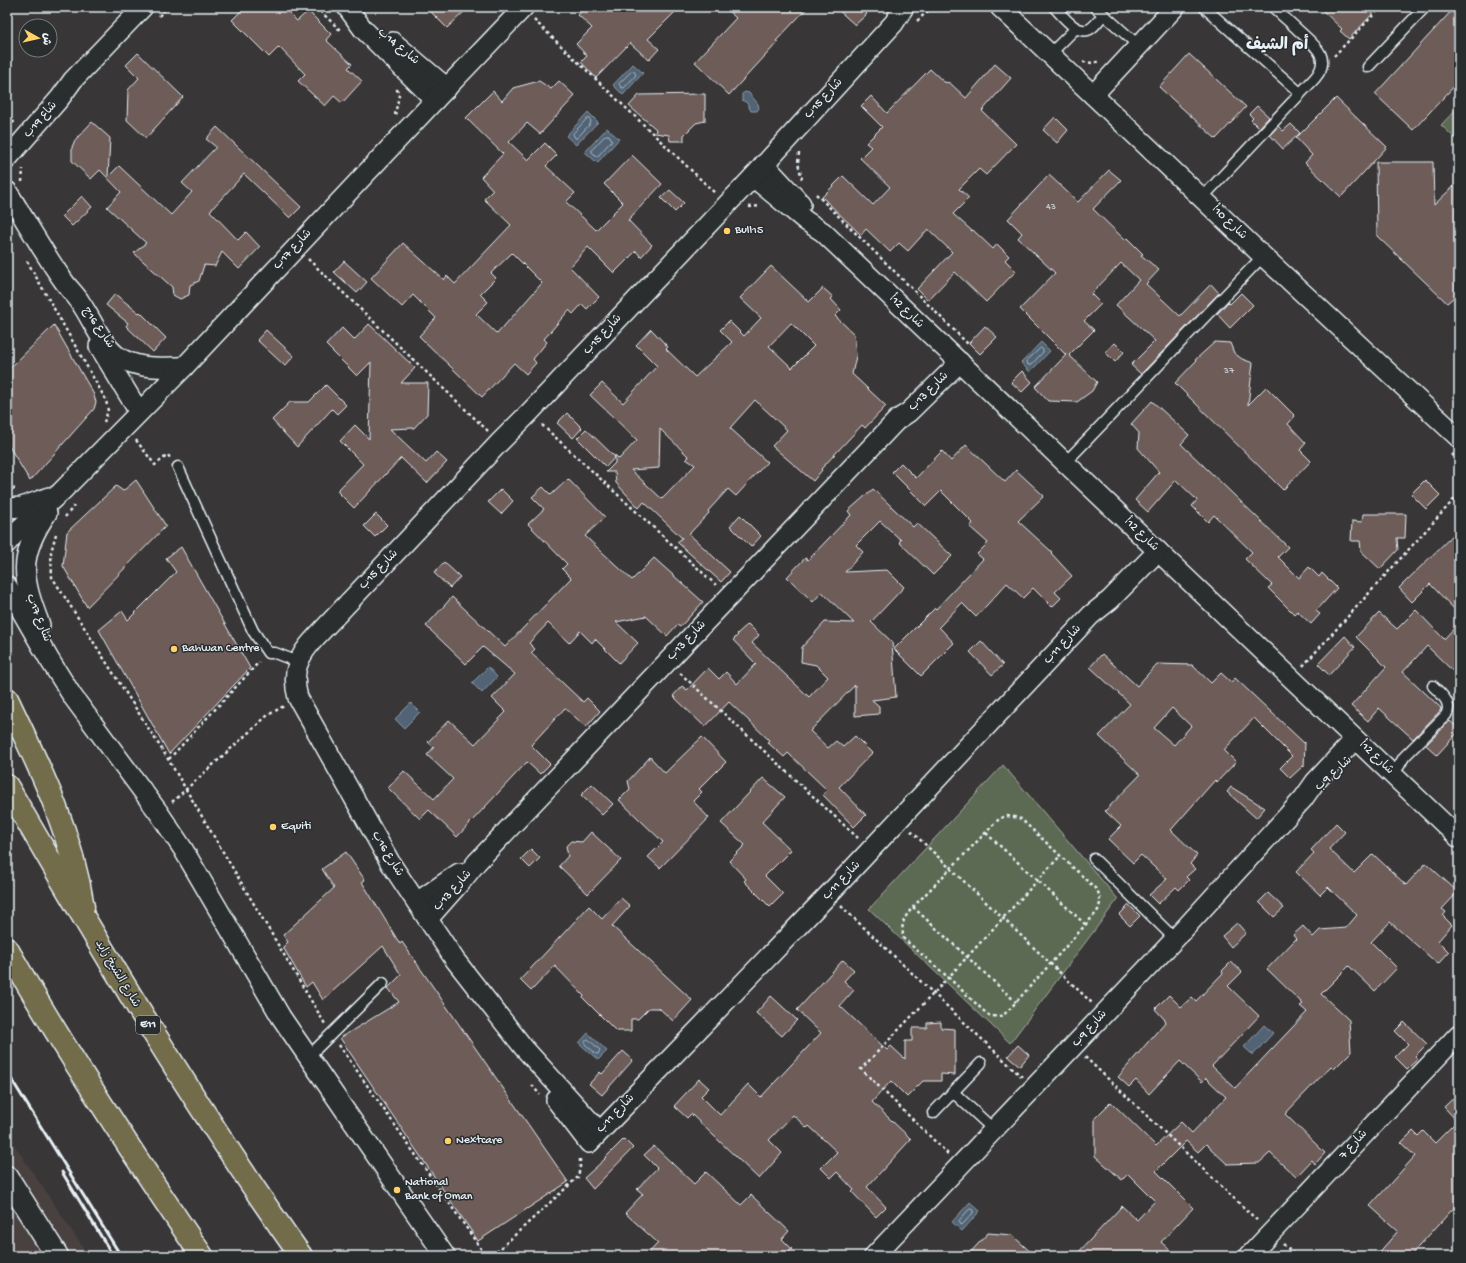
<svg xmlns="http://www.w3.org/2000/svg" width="1466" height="1263" font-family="'Gochi Hand','Playpen Sans Arabic',sans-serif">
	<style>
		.built { fill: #484140 }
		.green { fill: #5d6a52; stroke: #a2aea5 }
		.water { fill: #516474; stroke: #8d9ca9 }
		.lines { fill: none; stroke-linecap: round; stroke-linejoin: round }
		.shore { stroke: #acb9c3; stroke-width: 1 }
		.building { fill: #6e5c58; stroke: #e8f1f8; fill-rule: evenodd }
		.service-casing { stroke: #e8f1f8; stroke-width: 13 }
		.minor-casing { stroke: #e8f1f8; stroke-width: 22 }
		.tertiary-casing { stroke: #e8f1f8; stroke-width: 25 }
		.motorway-casing { stroke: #e8f1f8; stroke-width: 25 }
		.path { stroke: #e8f1f8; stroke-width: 2.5; stroke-dasharray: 3 3; stroke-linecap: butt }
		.service { stroke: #2a2d2e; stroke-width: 10 }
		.minor { stroke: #2a2d2e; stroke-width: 19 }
		.tertiary { stroke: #2a2d2e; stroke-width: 22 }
		.motorway { stroke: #736c4b; stroke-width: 22 }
		.rail { stroke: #e8f1f8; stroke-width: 3 }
		.poi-dot { fill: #ffd166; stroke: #2a2d2e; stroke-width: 1.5 }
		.labels { text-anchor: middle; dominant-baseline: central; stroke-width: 3; stroke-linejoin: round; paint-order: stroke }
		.number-label { font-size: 10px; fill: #caccd0 }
		.shield { fill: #2a2d2e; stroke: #afb6bb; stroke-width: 1 }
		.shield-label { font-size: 11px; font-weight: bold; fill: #e8f1f8 }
		.street-label { font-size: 12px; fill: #e8f1f8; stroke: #2a2d2e }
		.poi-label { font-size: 12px; fill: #e8f1f8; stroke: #2a2d2e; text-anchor: start }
		.district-label { font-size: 16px; font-weight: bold; fill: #e8f1f8; stroke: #2a2d2e }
	</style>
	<rect width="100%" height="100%" fill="#383636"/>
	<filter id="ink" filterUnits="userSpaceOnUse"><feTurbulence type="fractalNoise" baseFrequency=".025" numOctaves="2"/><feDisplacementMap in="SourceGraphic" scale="8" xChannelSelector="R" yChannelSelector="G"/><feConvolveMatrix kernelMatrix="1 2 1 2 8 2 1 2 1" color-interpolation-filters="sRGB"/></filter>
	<g filter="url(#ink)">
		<!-- built -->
		<polygon class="built" points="7,1134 89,1256 7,1256"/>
		<!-- green -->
		<g class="green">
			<polygon points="1459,106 1459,142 1441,125"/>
			<polygon points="1003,765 1118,899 1010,1043 869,909"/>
		</g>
		<!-- water -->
		<g class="water">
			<polygon points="633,64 643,73 623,95 613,85"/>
			<polygon points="745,92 749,93 758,104 759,108 757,111 751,111 747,103 742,100 742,94"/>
			<polygon points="588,112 598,122 576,145 566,136"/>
			<polygon points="607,128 619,139 597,163 585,152"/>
			<polygon points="1041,342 1050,351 1030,372 1021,363"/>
			<polygon points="488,667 497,677 482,693 472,683"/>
			<polygon points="411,703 420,712 404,728 395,719"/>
			<polygon points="1264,1025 1273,1033 1253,1055 1244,1047"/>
			<polygon points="588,1033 607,1051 598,1060 579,1043"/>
			<polygon points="970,1202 980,1211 962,1231 952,1222"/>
		</g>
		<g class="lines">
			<!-- shore -->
			<g class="shore">
				<polygon points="632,71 634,71 636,75 624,88 622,88 619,84"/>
				<polygon points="587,119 590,119 591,123 577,138 575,138 573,134"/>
				<polygon points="606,135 609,135 612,140 598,156 596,156 592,152 592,150"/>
				<polygon points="1041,348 1043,350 1043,352 1031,365 1028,365 1027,361"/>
				<polygon points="588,1039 600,1050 598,1054 596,1054 585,1044 585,1042"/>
				<polygon points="970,1209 973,1210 973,1213 963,1224 961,1225 959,1221"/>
			</g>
		</g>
		<!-- building -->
		<g class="building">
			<polygon points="245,7 283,7 297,21 308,11 331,34 326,40 352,64 348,68 362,81 342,103 334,96 325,106 298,81 305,74 279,47 269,57 232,20"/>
			<polygon points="426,7 469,7 447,28"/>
			<polygon points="585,7 595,7 600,12 605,7 680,7 648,39 659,49 649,60 630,43 596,78 581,62 587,56 576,44 592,28 578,15"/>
			<polygon points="724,7 808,7 776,41 778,42 729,95 695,62 736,18"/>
			<polygon points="835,7 861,7 867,14 855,25"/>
			<polygon points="1319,7 1379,7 1349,39 1340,31 1342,29"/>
			<polygon points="1455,7 1459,7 1459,81 1413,130 1375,94"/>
			<polygon points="138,53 183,97 146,138 127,120 128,90 139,78 126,65"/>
			<polygon points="1189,54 1246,107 1216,139 1159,87"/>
			<polygon points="995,64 1011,78 982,111 1016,144 986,175 979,169 959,189 969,198 953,214 972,231 973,230 993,249 997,244 1009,256 1005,260 1016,271 986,302 955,272 928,300 917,289 952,252 928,229 908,251 899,243 890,252 866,229 861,235 822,197 843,176 873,205 890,187 860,158 871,147 866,143 882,127 861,106 871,96 887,113 930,69 944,82 950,83 966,98"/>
			<path d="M539,81L551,89L559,81L575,96L540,134L527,123L509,142L528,160L545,143L557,155L546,166L575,193L566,202L596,230L623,203L604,184L632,155L662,184L628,220L652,245L641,257L636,251L614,273L588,247L570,267L599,297L587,309L582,304L573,314L569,310L544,339L547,342L533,359L536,363L526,374L514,363L482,397L419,336L436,318L413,295L402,307L371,278L403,243L444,280L447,276L455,284L511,225L484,199L493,190L481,177L503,154L466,118L493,91L502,101L513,88ZM512,253L542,283L497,334L476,314L488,302L480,294L496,278L491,273Z"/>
			<polygon points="705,94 705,121 696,123 684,135 684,141 670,141 669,135 655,133 656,129 629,106 639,95"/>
			<polygon points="1336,98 1387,147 1341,197 1305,163 1312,155 1296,138"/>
			<polygon points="1257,106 1269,117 1259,128 1251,120 1253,118 1249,114"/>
			<polygon points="1055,117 1068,130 1057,143 1043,130"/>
			<polygon points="92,122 110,138 108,177 119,166 171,215 192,192 182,183 216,147 206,139 217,127 301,207 290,218 244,174 210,211 238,240 246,232 260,247 239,269 222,252 215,266 204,265 199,281 190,285 189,295 180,299 173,295 172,287 134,253 146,243 107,207 121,192 100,170 91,179 72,161 72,147 75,140"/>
			<polygon points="1291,124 1300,133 1283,149 1270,135 1278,126 1283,131"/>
			<polygon points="1376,162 1433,162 1434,205 1459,181 1459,293 1447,303 1377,236"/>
			<polygon points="1109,170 1121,180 1093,209 1125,240 1127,238 1143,254 1141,255 1159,270 1146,284 1180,316 1211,284 1219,293 1141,374 1131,365 1155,341 1116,305 1139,280 1121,263 1091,294 1101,304 1084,321 1094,330 1069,355 1097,382 1092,391 1077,402 1048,401 1035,387 1066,355 1020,309 1055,273 1018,238 1022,233 1008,219 1049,175 1078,202"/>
			<polygon points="670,190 684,203 675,212 661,198"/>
			<polygon points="82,196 92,207 72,226 62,216"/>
			<polygon points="344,261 367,282 357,293 334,272"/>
			<path d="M771,266L809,302L823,288L833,297L831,299L841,310L835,316L854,334L856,356L852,374L886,406L865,428L862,425L821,469L822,470L813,481L772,446L787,430L755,400L730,428L767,462L736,496L728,489L708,511L709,513L689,534L730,572L721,582L677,542L682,538L644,502L639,508L616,483L615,472H606L615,463V455L619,459L637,440L590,395L602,383L623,403L657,366L636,345L651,329L668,347L666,349L695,377L732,342L720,330L729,321L744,336L761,318L740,298ZM791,323L814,346L792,368L769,346ZM660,429L689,457L686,459L695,465L662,499L631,470L659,468Z"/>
			<polygon points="1241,293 1253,305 1230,328 1217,314 1228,302 1230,304"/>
			<polygon points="115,294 139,313 140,312 166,338 153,352 126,326 128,323 106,305"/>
			<polygon points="369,324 415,368 401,383 428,383 427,414 414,428 390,429 426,463 436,452 447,462 427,483 401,458 354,508 337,491 363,464 340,441 355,425 369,439 371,362 357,376 326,345 342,328 354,340"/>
			<polygon points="54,325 93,393 96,402 94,409 30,481 7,443 7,371"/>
			<polygon points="985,326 997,337 980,354 969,343"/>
			<polygon points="266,330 294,356 285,366 257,340"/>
			<polygon points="1215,342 1230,343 1234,353 1242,359 1253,363 1248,405 1266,387 1295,416 1288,424 1306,443 1300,450 1311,461 1283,490 1175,383 1196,361 1195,360"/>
			<polygon points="1115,343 1124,352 1115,362 1105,352"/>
			<polygon points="1022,371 1032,382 1022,392 1011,382"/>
			<polygon points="326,385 346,405 337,414 332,409 297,447 272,420 290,402 309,402"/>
			<polygon points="1152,401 1189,435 1181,444 1288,547 1278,557 1299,578 1309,567 1319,577 1322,573 1337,588 1316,611 1320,614 1311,624 1297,611 1294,614 1268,588 1272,585 1245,559 1252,552 1214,515 1208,522 1192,506 1197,500 1176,480 1148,512 1135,500 1159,472 1138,448 1139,433 1131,424"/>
			<polygon points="567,413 582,428 573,438 557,423"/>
			<polygon points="586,429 615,457 606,467 577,438"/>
			<polygon points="966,445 1005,482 1016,470 1044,496 1018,521 1052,552 1051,553 1072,576 1055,592 1061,598 1052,607 1033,588 1023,598 1007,583 976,617 962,603 939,627 954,643 921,676 894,649 935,608 936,609 983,559 977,554 988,543 970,527 973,523 941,491 926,506 892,472 901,463 916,478 942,451 951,461"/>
			<polygon points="568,479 605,517 585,536 632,580 654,558 703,602 680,627 677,625 667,636 646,616 616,622 638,643 619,663 595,639 592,643 580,631 569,643 548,623 529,643 535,649 531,653 583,702 587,698 600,711 586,727 565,708 531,745 550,764 540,774 527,762 457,837 429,810 420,819 388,788 404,771 434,799 453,779 427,755 434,747 428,742 449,720 475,744 506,712 492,698 515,674 483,647 466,664 426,626 452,597 505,647 571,578 562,569 567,564 528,524 544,509 532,497 543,487 551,495"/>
			<polygon points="136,480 166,526 87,607 63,566 67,532 116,486 123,491"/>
			<polygon points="1425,480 1440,495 1426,509 1411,494"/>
			<polygon points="501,489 513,501 501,514 488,502"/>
			<polygon points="873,489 913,527 917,523 952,556 933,575 899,542 901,540 880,521 856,545 863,552 845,572 887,570 904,587 871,622 892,642 896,697 872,700 879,706 879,714 855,716 855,685 810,731 828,748 836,741 843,747 855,736 872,753 839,787 866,815 854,827 823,795 827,790 788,753 784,757 767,742 769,740 729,702 705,727 673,696 682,686 687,690 708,668 719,679 726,672 737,684 756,664 733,640 738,635 737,634 748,624 759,635 752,643 809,697 828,677 816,665 801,662 802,647 825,622 854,623 822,592 813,602 787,577 805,558 808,560 851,515 848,511"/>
			<polygon points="376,514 387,525 375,537 364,526"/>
			<polygon points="1363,514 1406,514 1405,538 1397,538 1398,550 1380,569 1361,551 1360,541 1351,541 1352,521 1362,522"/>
			<polygon points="740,515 761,536 751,547 730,526"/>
			<polygon points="1459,529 1459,614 1430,584 1412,602 1399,588"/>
			<polygon points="181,547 250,668 169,754 99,630 122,611 128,620 176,572 166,558"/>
			<polygon points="444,562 460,577 450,588 434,573"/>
			<polygon points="1416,610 1444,639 1459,623 1459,677 1427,646 1403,672 1441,708 1440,711 1413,739 1379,708 1368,721 1351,706 1386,667 1356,637 1379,613 1397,629"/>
			<polygon points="1345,636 1355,647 1329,675 1318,664"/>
			<polygon points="981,641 1003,665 992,675 970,652"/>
			<path d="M1102,654L1137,686L1157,664L1192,665L1211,683L1221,673L1231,682L1235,678L1304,743L1305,742L1304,767L1303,766L1290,778L1280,768L1292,756L1254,718L1224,750L1236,762L1217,782L1215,780L1171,830L1197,855L1190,864L1195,869L1186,877L1189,880L1179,890L1176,887L1158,904L1149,895L1167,879L1141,855L1133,863L1108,839L1121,826L1105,811L1140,775L1099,736L1130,704L1090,667ZM1172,708L1191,726L1174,745L1154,728Z"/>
			<polygon points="1450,721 1459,729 1459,731 1437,755 1426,745"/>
			<polygon points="702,737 726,762 699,789 702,792 693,801 709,818 660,868 648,857 663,842 619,800 630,789 628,781 650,757 665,773"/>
			<polygon points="763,778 785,797 762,822 791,850 765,876 783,894 770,907 744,881 746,879 729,861 745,845 721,823"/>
			<polygon points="592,784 613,804 602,815 581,795"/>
			<polygon points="1231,787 1265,808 1256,818 1227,792"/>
			<polygon points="1336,823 1345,832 1329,849 1354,873 1373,854 1406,885 1426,863 1458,892 1442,909 1446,912 1443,916 1452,925 1438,941 1449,952 1438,964 1390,922 1371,942 1397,968 1375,991 1349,966 1321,994 1349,1020 1351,1052 1334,1069 1331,1066 1285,1114 1325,1153 1315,1164 1312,1160 1296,1177 1270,1153 1259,1163 1227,1164 1206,1144 1198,1152 1186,1141 1156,1171 1193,1208 1161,1242 1176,1256 1075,1256 1122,1206 1137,1220 1155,1201 1128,1174 1122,1180 1095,1156 1095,1118 1111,1102 1156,1146 1181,1122 1192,1133 1226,1097 1206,1078 1202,1082 1180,1061 1149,1094 1136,1080 1129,1087 1118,1077 1166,1021 1155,1009 1169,995 1181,1007 1192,997 1196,1001 1223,973 1222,971 1231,962 1242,972 1228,986 1259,1016 1212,1066 1235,1088 1307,1012 1300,1006 1303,1004 1267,969 1296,939 1293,935 1303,926 1313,937 1320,930 1346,928 1357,915 1328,887 1320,895 1296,872 1314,853 1311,850"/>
			<polygon points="591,832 621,860 588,894 559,866 568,856 566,846 571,841 582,842"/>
			<polygon points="531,849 540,858 530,868 521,859"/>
			<polygon points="346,852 365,880 362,882 400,944 402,942 568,1182 478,1241 340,1038 399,1002 388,988 401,975 383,946 323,1000 312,982 306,987 283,947 288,942 283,935 334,888 322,869"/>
			<polygon points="1268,893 1284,908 1274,917 1259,902"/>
			<polygon points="621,898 630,906 612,926 692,1000 673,1021 659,1008 649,1008 638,1019 631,1019 631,1031 616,1031 583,998 584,996 555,966 531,991 520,980 589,906 602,919"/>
			<polygon points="1129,905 1140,916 1130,926 1119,915"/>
			<polygon points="1237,923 1246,933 1231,947 1222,936"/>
			<polygon points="843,960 854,970 844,981 854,990 840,1006 887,1050 891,1046 905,1059 905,1041 912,1041 912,1028 927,1028 927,1023 941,1022 941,1028 955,1029 955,1075 941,1074 941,1081 923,1081 907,1097 891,1081 872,1102 911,1139 867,1187 886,1207 876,1217 852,1192 854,1190 837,1172 831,1178 821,1168 837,1152 809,1126 807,1128 793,1115 769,1140 782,1153 759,1179 691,1114 687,1118 674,1106 699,1079 709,1088 701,1096 720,1115 748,1084 761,1097 821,1033 797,1010"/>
			<polygon points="771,996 797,1020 782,1036 756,1013"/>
			<polygon points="1404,1022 1427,1044 1415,1056 1418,1059 1407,1069 1395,1057 1408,1044 1395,1031"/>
			<polygon points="1018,1045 1029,1055 1020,1066 1008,1056"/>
			<polygon points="623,1051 633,1060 602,1095 589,1084 600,1072 602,1074"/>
			<polygon points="1459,1093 1459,1202 1410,1256 1376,1256 1398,1231 1370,1206 1415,1156 1401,1143 1413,1131 1418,1136 1423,1131 1435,1143 1457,1121 1444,1107"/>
			<polygon points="624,1139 633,1148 593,1189 584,1178 605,1159 604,1159"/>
			<polygon points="654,1146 694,1184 706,1172 741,1205 751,1195 789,1231 782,1239 792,1249 785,1256 646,1256 658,1243 625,1213 643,1194 637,1189 657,1168 644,1155"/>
			<polygon points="988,1233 1012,1235 1035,1256 967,1256"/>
		</g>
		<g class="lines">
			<!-- service casing -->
			<g class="service-casing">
				<g id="service">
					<path d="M1054,7C1062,15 1077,36 1090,29C1095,26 1099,20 1103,15"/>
					<polyline points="1095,7 1139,46"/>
					<polyline points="1204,7 1300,93"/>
					<polyline points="1050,54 1076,28"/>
					<polyline points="1368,67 1425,7"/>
					<path d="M1202,198L1315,78C1333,57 1313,44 1298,30C1290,22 1281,15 1273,7"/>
					<polyline points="1065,463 1263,256"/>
					<polyline points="178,467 253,631 268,653 275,653 298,662"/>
					<path d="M1390,772L1399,766L1404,757L1446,715C1453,703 1441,694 1433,686"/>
					<polyline points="1094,859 1175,939"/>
					<polyline points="309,1056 383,983"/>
					<polyline points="953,1092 994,1130"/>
					<polyline points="933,1113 981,1063"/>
				</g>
			</g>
			<!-- minor casing -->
			<g class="minor-casing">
				<g id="minor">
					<polyline points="347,7 363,29 435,100"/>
					<polyline points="1000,7 1263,256 1459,438"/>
					<polyline points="393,42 447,88"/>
					<polyline points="1093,95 1175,7"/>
					<polyline points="7,159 60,98 73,80 143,7"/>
					<polyline points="764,164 801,204"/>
					<polyline points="753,177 806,221 823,232 1459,838"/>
					<path d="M7,191C26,221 44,254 65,283C70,290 76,295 80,302C92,319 100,342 116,355C136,370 161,367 184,367"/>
					<polyline points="99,346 139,412"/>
					<polyline points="7,508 22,507 49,497"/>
					<polyline points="7,543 18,530 61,492 184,367 435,100 524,7"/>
					<polyline points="7,586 49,659 73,697 159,813 183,849 281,1017 296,1039 445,1256"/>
					<path d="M40,625C22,578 17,557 47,513"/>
					<polyline points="417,902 459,873"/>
					<polyline points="428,919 465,877 477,862 897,420 909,412 960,362"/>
					<polyline points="556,1100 589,1143 829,894 1091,615 1110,600 1158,551"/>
					<path d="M599,1131L524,1048L455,960L391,864L298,698C291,672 298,656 316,637L500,442L529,413L753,177L894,23L904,7"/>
					<polyline points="874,1256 1175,939 1303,799 1315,782 1355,739"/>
					<polyline points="1249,1256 1459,1034"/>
				</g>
			</g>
			<!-- tertiary casing -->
			<g class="tertiary-casing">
				<polyline id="tertiary" points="7,1177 57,1256"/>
			</g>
			<!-- motorway casing -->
			<g class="motorway-casing">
				<g id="motorway">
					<path d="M7,699C40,768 71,830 83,907"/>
					<path d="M7,786C99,946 194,1105 301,1256"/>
					<path d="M7,949C67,1054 134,1156 202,1256"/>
				</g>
			</g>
			<!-- path -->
			<g class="path">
				<polyline points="316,7 341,31"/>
				<polyline points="159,16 167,7"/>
				<polyline points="534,20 715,193"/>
				<polyline points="917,21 932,7"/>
				<polyline points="1334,56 1381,7"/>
				<polyline points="1083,62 1093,63 1100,61"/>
				<polyline points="395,115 399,95 396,87"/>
				<polyline points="7,126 15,121"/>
				<polyline points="799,153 798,163 802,179"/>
				<polyline points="22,182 23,169"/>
				<polyline points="816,194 968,344"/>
				<polyline points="749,207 760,206"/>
				<polyline points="308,259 488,431"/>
				<polyline points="27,261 106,400 108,411 104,422"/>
				<polyline points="542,425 716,585"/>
				<polyline points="136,440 155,465 168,455 170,458"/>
				<polyline points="1452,454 1459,461"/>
				<polyline points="7,487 15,489"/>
				<polyline points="65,517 74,506"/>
				<polyline points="56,534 51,552 52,577 168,759 325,1024"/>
				<polyline points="1303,666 1459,494"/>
				<polyline points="680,673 858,838"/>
				<polyline points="169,759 259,662"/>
				<polyline points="172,802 268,715 284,706"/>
				<path d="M1007,816L1014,817L1021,819L1097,890C1101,898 1101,904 1097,912L1016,1002C1006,1013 1003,1019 988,1015L949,978L904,939C900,923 904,918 913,907L1000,818Z"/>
				<polyline points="911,831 1092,1003"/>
				<polyline points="986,833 1086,925"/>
				<polyline points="841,906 1022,1077"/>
				<polyline points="913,907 1016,1002"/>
				<polyline points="339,1045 486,1256"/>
				<polyline points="1085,1057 1259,1222"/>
				<polyline points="532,1085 540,1095"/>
				<polyline points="948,1154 861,1069 934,993 1060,856"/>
				<polyline points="1283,1244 1296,1256"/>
				<polyline points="492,1256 578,1177 580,1167 580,1157"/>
			</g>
			<!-- service -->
			<use href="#service" class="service"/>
			<!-- minor -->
			<use href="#minor" class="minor"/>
			<!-- tertiary -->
			<use href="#tertiary" class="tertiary"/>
			<!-- motorway -->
			<use href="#motorway" class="motorway"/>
			<!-- rail -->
			<g class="rail">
				<polyline points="7,1072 121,1256"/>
				<polyline points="62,1172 113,1256"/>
			</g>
		</g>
	</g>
	<!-- markers -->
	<g class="poi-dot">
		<circle cx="727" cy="231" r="4"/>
		<circle cx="174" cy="649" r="4"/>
		<circle cx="273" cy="827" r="4"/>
		<circle cx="448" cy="1141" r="4"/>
		<circle cx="397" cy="1190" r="4"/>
	</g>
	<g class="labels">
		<!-- number labels -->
		<g class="number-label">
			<text x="1051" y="207">43</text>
			<text x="1229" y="371">37</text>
		</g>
		<!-- shield labels -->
		<rect class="shield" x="136" y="1016" width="24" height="18" rx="3"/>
		<g class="shield-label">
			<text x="148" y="1025">E11</text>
		</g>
		<!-- street labels -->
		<g class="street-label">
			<text transform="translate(398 47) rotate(40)">شارع 14ب</text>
			<text transform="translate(824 99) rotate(-47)">شارع 15ب</text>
			<text transform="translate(41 120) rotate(-49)">شاع 19ب</text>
			<text transform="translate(1229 223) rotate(44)">شارع 10أ</text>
			<text transform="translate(293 250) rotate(-47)">شارع 17ب</text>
			<text transform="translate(906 312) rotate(44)">شارع 12أ</text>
			<text transform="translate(98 328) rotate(56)">شارع 16ج</text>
			<text transform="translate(603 335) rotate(-47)">شارع 15ب</text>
			<text transform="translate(929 392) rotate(-44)">شارع 13ب</text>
			<text transform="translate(1141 535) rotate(44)">شارع 12أ</text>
			<text transform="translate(379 570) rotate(-46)">شارع 15ب</text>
			<text transform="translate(38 618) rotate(69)">شارع 17ب</text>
			<text transform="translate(687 641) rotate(-46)">شارع 13ب</text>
			<text transform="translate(1063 645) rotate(-47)">شارع 11ب</text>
			<text transform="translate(1376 758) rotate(44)">شارع 12أ</text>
			<text transform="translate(1334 774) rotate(-42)">شارع 9ب</text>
			<text transform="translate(387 854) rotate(59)">شارع 16ب</text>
			<text transform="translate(842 881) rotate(-46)">شارع 11ب</text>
			<text transform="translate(453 891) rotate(-48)">شارع 13ب</text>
			<text transform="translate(117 974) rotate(59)">شارع الشيخ زايد</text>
			<text transform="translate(1090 1029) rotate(-47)">شارع 9ب</text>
			<text transform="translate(616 1114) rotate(-46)">شارع 11ب</text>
			<text transform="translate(1354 1145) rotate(-47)">شارع 7</text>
		</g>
		<!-- poi labels -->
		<g class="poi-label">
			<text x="735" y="231">Bull15</text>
			<text x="182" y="649">Bahwan Centre</text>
			<text x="281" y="827">Equiti</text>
			<text x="456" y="1141">Nextcare</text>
			<text x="405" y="1183">National<tspan x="405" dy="14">Bank of Oman</tspan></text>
		</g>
		<!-- district labels -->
		<g class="district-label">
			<text x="1277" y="46">أم الشيف</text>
		</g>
	</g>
	<!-- margin -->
	<rect width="1466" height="1263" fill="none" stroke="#2a2d2e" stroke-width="24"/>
	<rect x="12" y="12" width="1442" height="1239" fill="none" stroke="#e8f1f8" stroke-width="1.5" filter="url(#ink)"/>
	<!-- north arrow -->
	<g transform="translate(38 38) rotate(98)"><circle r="19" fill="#2a2d2e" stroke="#767b7f"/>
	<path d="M0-3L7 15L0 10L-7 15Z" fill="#ffd166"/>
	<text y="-6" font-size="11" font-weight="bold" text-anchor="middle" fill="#e8f1f8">ش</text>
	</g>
</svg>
